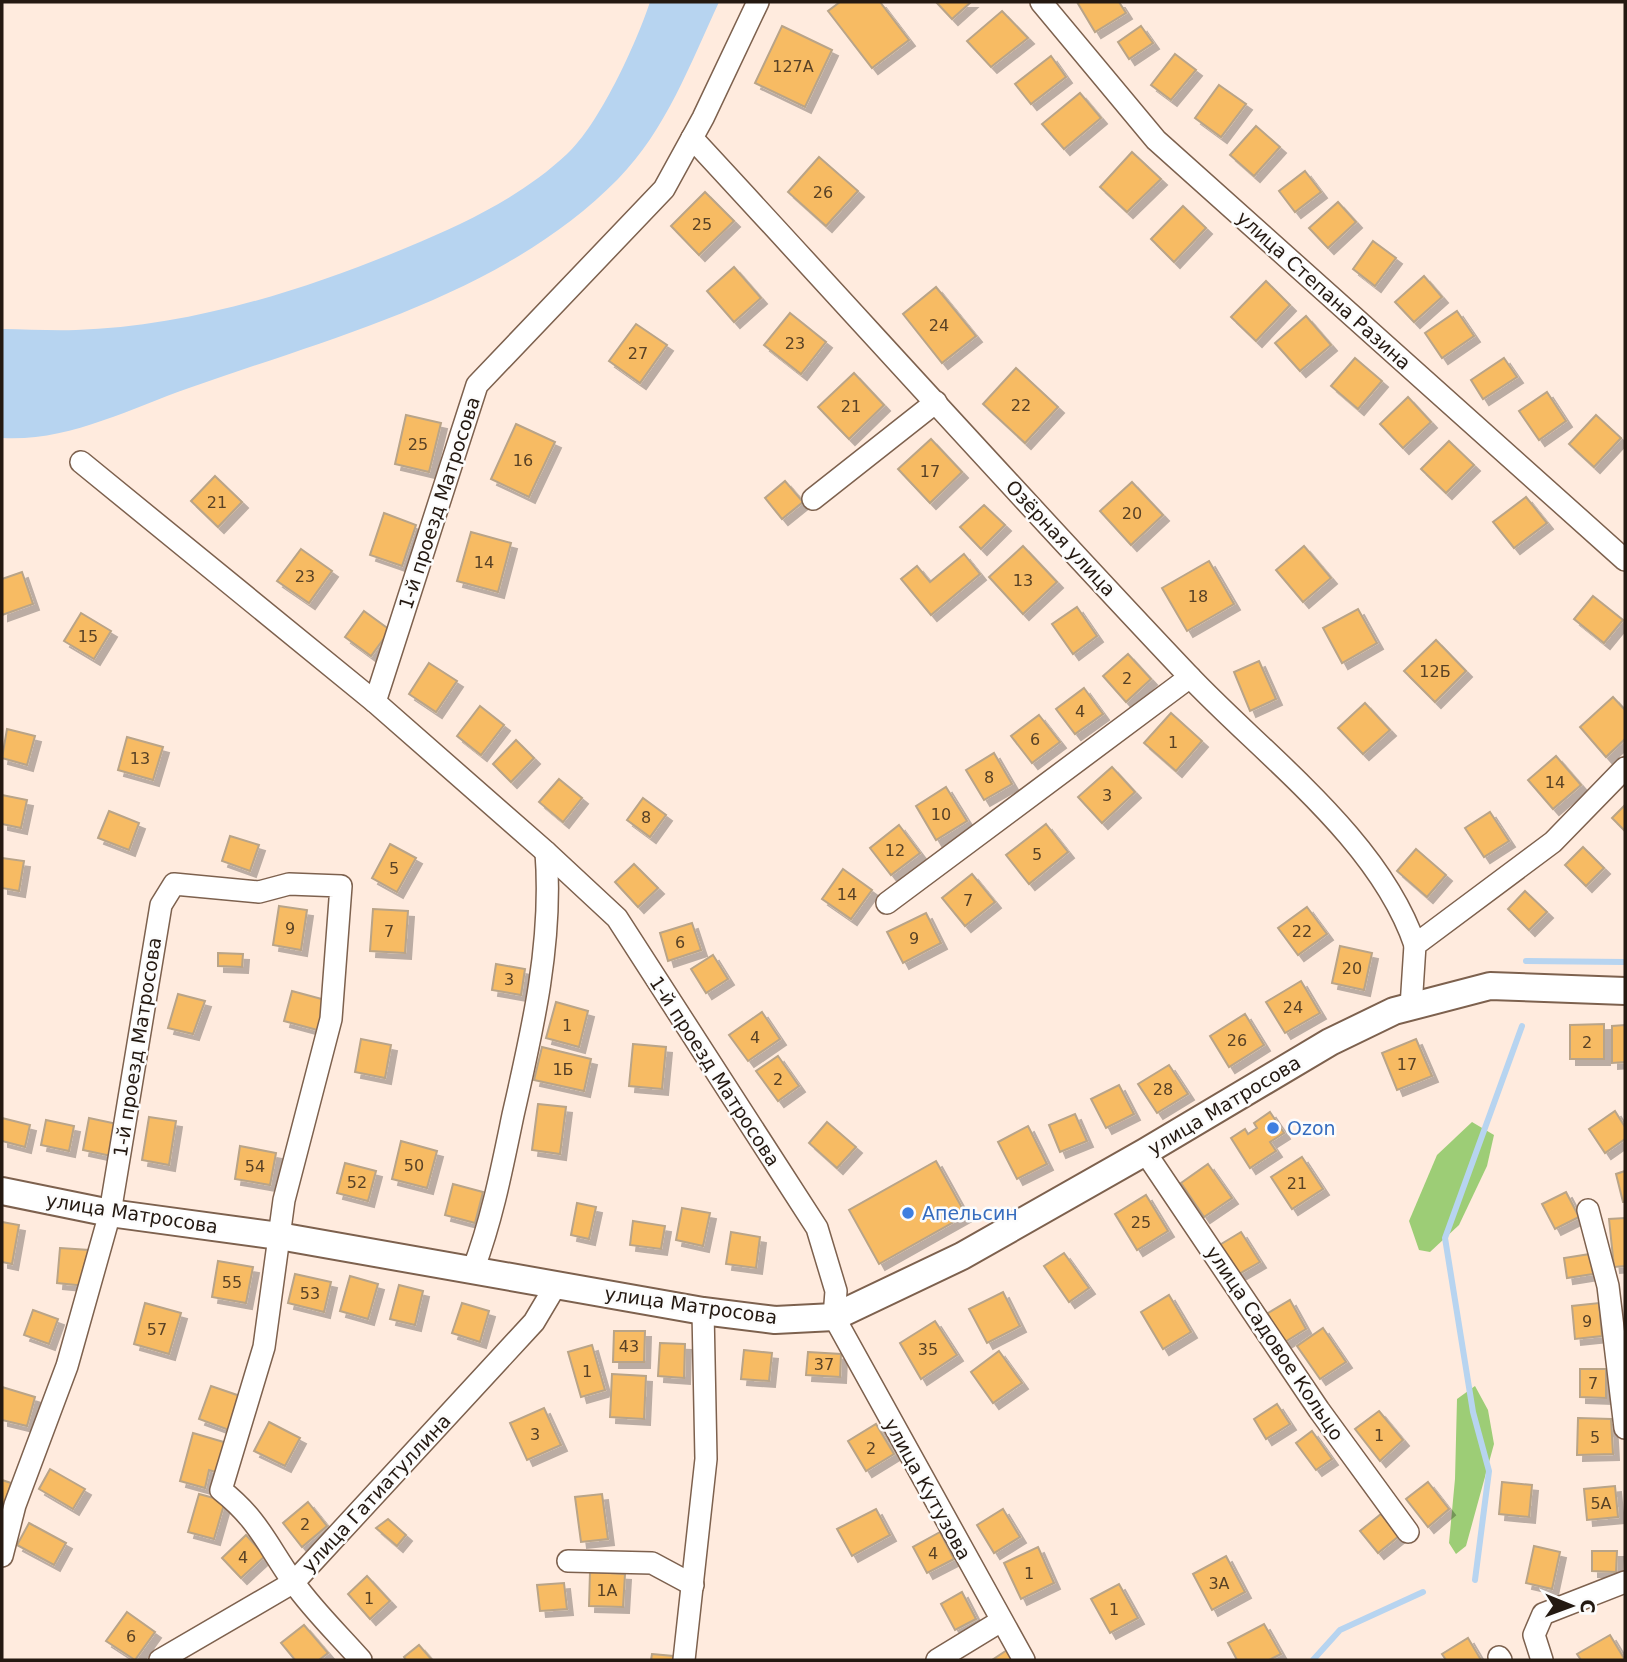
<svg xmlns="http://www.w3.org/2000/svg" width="1627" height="1662" font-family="'DejaVu Sans',sans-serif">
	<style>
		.forest { fill: #9dcd76 }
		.water { fill: #b7d4f0 }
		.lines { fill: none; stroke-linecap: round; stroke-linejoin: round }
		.stream { stroke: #b7d4f0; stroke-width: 6 }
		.building { fill: #f7bb63; stroke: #b9a488; stroke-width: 2; filter: url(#shadow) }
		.minor-casing { stroke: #7d614e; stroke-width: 24 }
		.major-casing { stroke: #7d614e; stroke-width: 30 }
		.minor { stroke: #fff; stroke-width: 21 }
		.major { stroke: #fff; stroke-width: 26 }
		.shop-dot { fill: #3f7fe0; stroke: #fcfcfc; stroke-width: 2.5 }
		.labels { text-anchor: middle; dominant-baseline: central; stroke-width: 5; stroke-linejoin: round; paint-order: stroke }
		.number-label { font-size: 16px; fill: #594226 }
		.street-label { font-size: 19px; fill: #241911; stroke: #fcfcfc }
		.shop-label { font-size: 19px; fill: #366cbe; stroke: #fcfcfc; text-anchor: start }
	</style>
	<defs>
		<filter id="shadow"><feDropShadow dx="6" dy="6" stdDeviation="0" flood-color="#0004"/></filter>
	</defs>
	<rect width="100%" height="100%" fill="#ffebde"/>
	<!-- forest -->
	<g class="forest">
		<polygon points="1472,1122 1494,1135 1487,1166 1459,1225 1430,1252 1419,1250 1409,1221 1437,1155"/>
		<polygon points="1475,1386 1488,1410 1494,1444 1466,1546 1456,1554 1449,1543 1455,1479 1457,1399"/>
	</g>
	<!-- water -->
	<path class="water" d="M650,2H719C690,64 666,130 618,179C505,294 336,336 189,388C129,409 67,442 2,438V329C26,329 51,331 76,330C187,327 306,290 408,247C465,223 521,197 567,154C599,125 636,44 650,2Z"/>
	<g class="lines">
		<!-- stream -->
		<g class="stream">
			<polyline points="1526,961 1625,962"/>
			<polyline points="1475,1580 1489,1471 1473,1412 1445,1238 1522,1026"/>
			<polyline points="1313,1660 1340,1630 1423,1592"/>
		</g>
	</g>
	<!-- building -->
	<g class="building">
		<polygon points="840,2 880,2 909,40 872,68 828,11"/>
		<polygon points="936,2 971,2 952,19"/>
		<polygon points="1077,2 1119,2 1126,13 1095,32"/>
		<polygon points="1002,11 1028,38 991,67 967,41"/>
		<polygon points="782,26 832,50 805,107 755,83"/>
		<polygon points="1141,26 1153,43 1129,59 1118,42"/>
		<polygon points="1175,54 1196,70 1171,100 1151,85"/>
		<polygon points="1051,56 1066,77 1031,104 1015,84"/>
		<polygon points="1219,85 1246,104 1221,137 1195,118"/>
		<polygon points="1080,93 1101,118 1064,149 1042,124"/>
		<polygon points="1256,126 1280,147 1254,176 1230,155"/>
		<polygon points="1132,152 1161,179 1127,212 1100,187"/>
		<polygon points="819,157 858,191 826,226 788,192"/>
		<polygon points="1305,171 1321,192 1295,212 1279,191"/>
		<polygon points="705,192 734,221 699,255 671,226"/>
		<polygon points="1338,202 1356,222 1328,248 1309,228"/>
		<polygon points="1183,206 1206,228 1174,262 1151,239"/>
		<polygon points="1373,241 1396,258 1375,286 1353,269"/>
		<polygon points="734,267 761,298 734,322 707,291"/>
		<polygon points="1424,276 1442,297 1414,322 1395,302"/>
		<polygon points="1266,281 1290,305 1256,341 1231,317"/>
		<polygon points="936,287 976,336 942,363 903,314"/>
		<polygon points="1457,311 1474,336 1442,358 1425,333"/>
		<polygon points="790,313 826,342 801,374 764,345"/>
		<polygon points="1306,316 1331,345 1300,371 1275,343"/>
		<polygon points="636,324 667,345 640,383 609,361"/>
		<polygon points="1355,358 1382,381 1358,409 1331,386"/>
		<polygon points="1504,358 1517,377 1483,399 1471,380"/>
		<polygon points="1016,368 1058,407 1025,443 983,404"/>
		<polygon points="854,373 884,405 849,439 818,407"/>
		<polygon points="1547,392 1566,421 1539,440 1519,411"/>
		<polygon points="1408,397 1431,422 1403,448 1380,424"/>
		<polygon points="406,415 441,423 429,472 395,464"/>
		<polygon points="1596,415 1621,438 1594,467 1569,444"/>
		<polygon points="516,424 555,442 529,497 491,479"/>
		<polygon points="931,439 962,472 930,503 898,469"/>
		<polygon points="1449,441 1474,465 1446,493 1421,469"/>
		<polygon points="215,476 242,502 218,527 191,501"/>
		<polygon points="785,481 803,502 782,519 765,498"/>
		<polygon points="1132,482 1163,515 1131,545 1100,511"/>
		<polygon points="1526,497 1547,523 1514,548 1493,522"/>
		<polygon points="984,505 1005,525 981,549 960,527"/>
		<polygon points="384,513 416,525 402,566 370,555"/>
		<polygon points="471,532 511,543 498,592 457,581"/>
		<polygon points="1023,546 1057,582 1023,614 989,577"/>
		<polygon points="1304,546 1331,578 1303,602 1276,570"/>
		<polygon points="301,549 332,571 309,603 277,581"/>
		<polygon points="964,554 980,574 931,615 901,579 917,566 930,582"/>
		<polygon points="1209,561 1234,604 1187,631 1162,588"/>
		<polygon points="22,572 33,604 2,615 2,579"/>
		<polygon points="1593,596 1623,620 1604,643 1574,619"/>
		<polygon points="1077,607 1097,636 1073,654 1052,624"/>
		<polygon points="1358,609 1377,643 1342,663 1323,628"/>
		<polygon points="364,611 390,630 371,656 345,637"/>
		<polygon points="81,613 111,631 94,659 64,641"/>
		<polygon points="1436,640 1466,671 1435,702 1404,671"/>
		<polygon points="1128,654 1151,679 1126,702 1103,676"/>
		<polygon points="1259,661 1276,699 1250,711 1234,672"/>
		<polygon points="429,663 457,681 436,712 409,694"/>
		<polygon points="1084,688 1103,714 1075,734 1056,709"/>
		<polygon points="1613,697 1625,710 1625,739 1606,757 1580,727"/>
		<polygon points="1365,703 1390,730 1363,754 1338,728"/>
		<polygon points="480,706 504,725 481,755 457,736"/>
		<polygon points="1171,713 1202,741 1176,771 1144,743"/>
		<polygon points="1039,715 1060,742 1032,763 1011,736"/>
		<polygon points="7,729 35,736 27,765 2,758"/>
		<polygon points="127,737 163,747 153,780 118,770"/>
		<polygon points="516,740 534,758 511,782 493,764"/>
		<polygon points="994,753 1012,784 984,800 966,770"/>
		<polygon points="1556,756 1581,785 1553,809 1528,780"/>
		<polygon points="1112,767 1135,792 1102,823 1078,797"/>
		<polygon points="559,779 582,798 563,822 539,802"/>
		<polygon points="946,787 967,821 936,840 916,806"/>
		<polygon points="2,795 27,800 21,828 2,824"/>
		<polygon points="643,798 666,815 650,837 627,820"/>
		<polygon points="1625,805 1625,831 1612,818"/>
		<polygon points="109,811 139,823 129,850 98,838"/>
		<polygon points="1490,812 1509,841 1484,857 1465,828"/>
		<polygon points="1046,824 1068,852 1029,884 1006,855"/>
		<polygon points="899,825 920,853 891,875 870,848"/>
		<polygon points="230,836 259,845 250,871 222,861"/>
		<polygon points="390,844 416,858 397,892 372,878"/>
		<polygon points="1583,847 1604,868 1586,886 1565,865"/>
		<polygon points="1416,849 1446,875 1427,897 1397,871"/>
		<polygon points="2,858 24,861 19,891 2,888"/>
		<polygon points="634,864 658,888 638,907 615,882"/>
		<polygon points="843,869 872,890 851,919 822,899"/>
		<polygon points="972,874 995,902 965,926 942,898"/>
		<polygon points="1525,891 1547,912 1529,930 1508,909"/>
		<polygon points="279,906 307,910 301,950 273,945"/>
		<polygon points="1307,907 1327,934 1298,955 1278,928"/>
		<polygon points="373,909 408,911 405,953 370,951"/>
		<polygon points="926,913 941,943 903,963 887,932"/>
		<polygon points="692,923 701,950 668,961 660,933"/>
		<polygon points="1340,946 1372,953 1364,990 1332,983"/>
		<polygon points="218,953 243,954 242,967 218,966"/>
		<polygon points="713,955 728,979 706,993 691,969"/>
		<polygon points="496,964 525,969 521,995 492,990"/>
		<polygon points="1301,981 1320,1013 1285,1033 1266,1002"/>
		<polygon points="292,991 329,1001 321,1031 284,1021"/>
		<polygon points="178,994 205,1001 193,1034 168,1028"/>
		<polygon points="556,1002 588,1011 579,1047 546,1038"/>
		<polygon points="762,1012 780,1039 748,1061 729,1035"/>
		<polygon points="1245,1014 1264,1045 1229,1067 1210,1036"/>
		<polygon points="1604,1024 1604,1059 1570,1059 1570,1025"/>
		<polygon points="1625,1025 1625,1062 1612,1063 1612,1026"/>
		<polygon points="361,1039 391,1045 385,1078 355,1072"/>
		<polygon points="1416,1039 1432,1076 1397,1090 1382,1053"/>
		<polygon points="633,1044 666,1047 662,1089 629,1086"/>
		<polygon points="542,1047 591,1059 584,1091 534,1080"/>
		<polygon points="778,1056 799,1086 778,1101 756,1071"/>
		<polygon points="1169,1065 1188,1094 1157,1113 1138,1084"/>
		<polygon points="1119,1085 1134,1114 1106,1128 1091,1099"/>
		<polygon points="538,1104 566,1107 560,1154 532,1150"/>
		<polygon points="1615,1111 1625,1127 1625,1139 1605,1153 1589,1129"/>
		<polygon points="1270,1112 1284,1133 1270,1142 1276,1151 1250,1168 1231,1138 1245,1129 1248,1134 1257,1128 1254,1123"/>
		<polygon points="1075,1114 1087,1141 1060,1152 1049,1125"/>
		<polygon points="149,1117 176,1121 169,1165 142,1160"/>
		<polygon points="2,1118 30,1125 25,1147 2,1141"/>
		<polygon points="89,1118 122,1125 116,1157 83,1150"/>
		<polygon points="46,1120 74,1126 69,1151 41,1145"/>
		<polygon points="827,1122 856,1147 837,1168 809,1143"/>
		<polygon points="1028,1126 1047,1164 1017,1179 998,1142"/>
		<polygon points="401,1141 437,1151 427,1188 392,1179"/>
		<polygon points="240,1146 276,1153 270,1185 235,1179"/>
		<polygon points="1302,1157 1323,1189 1292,1209 1271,1177"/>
		<polygon points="936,1161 966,1215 879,1264 849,1210"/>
		<polygon points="345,1163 376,1171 368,1201 337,1193"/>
		<polygon points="1208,1164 1232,1198 1204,1217 1181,1183"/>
		<polygon points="1625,1171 1625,1202 1623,1202 1616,1174"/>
		<polygon points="453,1184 483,1192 475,1223 445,1215"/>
		<polygon points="1566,1192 1579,1217 1555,1229 1542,1204"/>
		<polygon points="1146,1195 1168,1231 1137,1250 1115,1214"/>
		<polygon points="577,1203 596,1207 589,1239 571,1235"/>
		<polygon points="682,1208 710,1213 703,1246 676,1240"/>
		<polygon points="1625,1218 1625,1266 1614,1267 1609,1219"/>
		<polygon points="633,1221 665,1226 661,1249 630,1245"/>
		<polygon points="2,1222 19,1225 12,1264 2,1262"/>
		<polygon points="731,1232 760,1237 756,1268 726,1264"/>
		<polygon points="1241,1232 1260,1262 1239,1274 1208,1252"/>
		<polygon points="60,1248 89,1250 86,1286 57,1283"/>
		<polygon points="1064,1253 1089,1288 1069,1302 1044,1266"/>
		<polygon points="1590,1254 1593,1274 1567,1278 1564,1258"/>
		<polygon points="218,1261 253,1267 246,1303 212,1297"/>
		<polygon points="295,1274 331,1282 324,1312 288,1303"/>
		<polygon points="350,1276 378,1284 368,1319 340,1311"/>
		<polygon points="399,1285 423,1291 415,1325 390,1319"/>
		<polygon points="1003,1292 1020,1326 987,1343 969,1309"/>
		<polygon points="1169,1295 1191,1332 1163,1349 1141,1312"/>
		<polygon points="1290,1300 1306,1329 1275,1348 1258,1319"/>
		<polygon points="145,1303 181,1313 169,1354 134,1344"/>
		<polygon points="462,1303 489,1311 480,1342 452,1333"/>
		<polygon points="1599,1303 1602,1336 1575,1339 1572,1306"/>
		<polygon points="33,1310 58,1319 49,1344 24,1335"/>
		<polygon points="935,1321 957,1355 921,1379 900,1343"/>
		<polygon points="1323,1328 1346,1362 1320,1379 1297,1346"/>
		<polygon points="614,1331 645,1331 644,1362 613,1362"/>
		<polygon points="660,1343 685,1344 684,1378 658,1376"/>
		<polygon points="592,1345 605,1390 581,1397 568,1352"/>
		<polygon points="744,1350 772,1353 769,1381 741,1379"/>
		<polygon points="999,1351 1022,1383 993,1403 971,1372"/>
		<polygon points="808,1352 841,1354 840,1377 806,1375"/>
		<polygon points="1580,1369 1606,1369 1606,1398 1580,1397"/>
		<polygon points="612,1374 646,1376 644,1419 610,1417"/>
		<polygon points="211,1386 240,1396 229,1430 199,1419"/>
		<polygon points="2,1387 35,1397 27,1426 2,1420"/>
		<polygon points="1277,1404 1290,1424 1266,1439 1254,1419"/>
		<polygon points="544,1408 561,1445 527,1460 510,1423"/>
		<polygon points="1379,1411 1403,1440 1380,1461 1355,1429"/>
		<polygon points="1578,1418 1611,1419 1613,1454 1577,1455"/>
		<polygon points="269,1422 300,1438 285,1466 254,1451"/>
		<polygon points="876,1424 894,1454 866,1471 848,1441"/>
		<polygon points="1312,1431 1332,1459 1316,1470 1296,1443"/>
		<polygon points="193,1433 227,1443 219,1473 209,1470 205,1488 180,1481"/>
		<polygon points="50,1469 85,1489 73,1509 39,1489"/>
		<polygon points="2,1480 11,1483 2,1513"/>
		<polygon points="1428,1482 1449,1509 1428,1527 1406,1499"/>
		<polygon points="1502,1482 1532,1485 1529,1517 1499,1514"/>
		<polygon points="1615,1486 1618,1517 1587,1520 1584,1489"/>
		<polygon points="199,1494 225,1501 214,1539 188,1532"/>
		<polygon points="602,1494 608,1539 581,1542 575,1497"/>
		<polygon points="308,1502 327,1526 302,1547 283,1523"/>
		<polygon points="876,1509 890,1535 852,1556 837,1529"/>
		<polygon points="1003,1509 1020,1537 994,1553 977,1525"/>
		<polygon points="1381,1514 1399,1536 1378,1553 1360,1531"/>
		<polygon points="388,1519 406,1535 397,1546 376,1528"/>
		<polygon points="29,1523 66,1543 54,1565 17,1545"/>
		<polygon points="940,1532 954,1559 927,1573 913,1547"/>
		<polygon points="246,1535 265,1556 241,1578 222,1558"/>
		<polygon points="1534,1546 1560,1552 1552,1589 1526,1583"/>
		<polygon points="1038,1547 1054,1583 1021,1599 1004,1563"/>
		<polygon points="1592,1551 1617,1551 1616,1572 1592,1571"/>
		<polygon points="1226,1556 1245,1592 1212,1610 1193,1574"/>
		<polygon points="590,1572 625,1574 623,1607 589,1606"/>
		<polygon points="367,1576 390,1601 370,1619 348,1594"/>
		<polygon points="564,1583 567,1609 540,1611 537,1585"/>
		<polygon points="1119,1584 1138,1618 1110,1633 1091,1599"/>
		<polygon points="962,1592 976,1619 955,1630 941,1604"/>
		<polygon points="127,1612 155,1632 135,1660 106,1641"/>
		<polygon points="1264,1624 1281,1654 1269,1660 1237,1660 1228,1643"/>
		<polygon points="304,1625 328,1653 319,1660 295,1660 281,1643"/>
		<polygon points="1610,1635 1625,1660 1581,1660 1577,1654"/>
		<polygon points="1468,1638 1481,1660 1446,1660 1442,1654"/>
		<polygon points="419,1645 432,1660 406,1660 404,1657"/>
		<polygon points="1007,1650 1014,1660 992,1660"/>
		<polygon points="652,1654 673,1656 673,1660 651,1660"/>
	</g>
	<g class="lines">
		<!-- minor casing -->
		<g class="minor-casing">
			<g id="minor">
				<polyline points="758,2 703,118 664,189 477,385 375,702 546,852 617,918 817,1228 836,1291 834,1317 1024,1660"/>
				<polyline points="1041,2 1156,140 1625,560"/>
				<path d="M692,138C858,317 1021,499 1189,676C1266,757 1379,839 1415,945"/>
				<polyline points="81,462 375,702"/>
				<polyline points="813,499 936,402"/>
				<polyline points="887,903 1190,677"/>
				<polyline points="1411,1007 1415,945 1553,842 1625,768"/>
				<polyline points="1145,1152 1319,1410 1408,1532"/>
				<polyline points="1588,1210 1608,1286 1625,1428"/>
				<path d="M473,1270C492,1220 502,1168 513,1115C533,1028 553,941 546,852"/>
				<path d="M2,1556L15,1505L67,1366L110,1213L161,905L174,884L259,892L289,884L341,886L331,1019L284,1200L264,1347L221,1490C259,1520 267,1545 294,1583C313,1610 339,1635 361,1660"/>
				<polyline points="568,1561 652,1563 693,1585"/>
				<polyline points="1499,1657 1501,1660"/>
				<polyline points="160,1660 294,1582 534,1322 556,1285"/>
				<polyline points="684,1660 706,1459 703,1311"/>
				<polyline points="937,1660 1001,1621"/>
				<polyline points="1542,1660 1534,1635 1543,1614 1625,1582"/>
			</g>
		</g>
		<!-- major casing -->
		<g class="major-casing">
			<polyline id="major" points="2,1191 110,1213 279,1236 703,1311 775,1320 834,1317 962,1256 1145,1152 1330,1042 1394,1011 1490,986 1625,991"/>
		</g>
		<!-- minor -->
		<use href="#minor" class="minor"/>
		<!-- major -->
		<use href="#major" class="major"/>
	</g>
	<!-- markers -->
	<g class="shop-dot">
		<circle cx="1273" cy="1128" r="7"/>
		<circle cx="908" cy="1213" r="7"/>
	</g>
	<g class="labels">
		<!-- number labels -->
		<g class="number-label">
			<text x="793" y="66">127А</text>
			<text x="823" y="192">26</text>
			<text x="702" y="224">25</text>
			<text x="939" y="325">24</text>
			<text x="795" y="343">23</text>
			<text x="638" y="353">27</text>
			<text x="1021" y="405">22</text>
			<text x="851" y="406">21</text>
			<text x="418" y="444">25</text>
			<text x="523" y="460">16</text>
			<text x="930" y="471">17</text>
			<text x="217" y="502">21</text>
			<text x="1132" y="513">20</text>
			<text x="484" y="562">14</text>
			<text x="305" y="576">23</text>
			<text x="1023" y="580">13</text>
			<text x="1198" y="596">18</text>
			<text x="88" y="636">15</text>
			<text x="1435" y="671">12Б</text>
			<text x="1127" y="678">2</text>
			<text x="1080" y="711">4</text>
			<text x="1035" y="739">6</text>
			<text x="1173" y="742">1</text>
			<text x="140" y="758">13</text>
			<text x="989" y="777">8</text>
			<text x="1555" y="782">14</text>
			<text x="1107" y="795">3</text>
			<text x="941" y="814">10</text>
			<text x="646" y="817">8</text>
			<text x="895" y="850">12</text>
			<text x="1037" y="854">5</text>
			<text x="394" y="868">5</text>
			<text x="847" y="894">14</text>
			<text x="968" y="900">7</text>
			<text x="290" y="928">9</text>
			<text x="389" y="931">7</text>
			<text x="1302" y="931">22</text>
			<text x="914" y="938">9</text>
			<text x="680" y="942">6</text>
			<text x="1352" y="968">20</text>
			<text x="509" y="979">3</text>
			<text x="1293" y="1007">24</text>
			<text x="567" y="1025">1</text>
			<text x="755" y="1037">4</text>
			<text x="1237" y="1040">26</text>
			<text x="1587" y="1042">2</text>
			<text x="1407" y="1064">17</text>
			<text x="563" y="1069">1Б</text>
			<text x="778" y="1079">2</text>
			<text x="1163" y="1089">28</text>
			<text x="414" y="1165">50</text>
			<text x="255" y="1166">54</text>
			<text x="357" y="1182">52</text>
			<text x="1297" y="1183">21</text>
			<text x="1141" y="1222">25</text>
			<text x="232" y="1282">55</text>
			<text x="310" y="1293">53</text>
			<text x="1587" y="1321">9</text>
			<text x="157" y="1329">57</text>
			<text x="629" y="1346">43</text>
			<text x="928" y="1349">35</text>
			<text x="824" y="1364">37</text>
			<text x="587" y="1371">1</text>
			<text x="1593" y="1383">7</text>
			<text x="535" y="1434">3</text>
			<text x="1379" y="1435">1</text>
			<text x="1595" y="1437">5</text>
			<text x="871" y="1448">2</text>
			<text x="1601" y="1503">5А</text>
			<text x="305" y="1524">2</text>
			<text x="933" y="1553">4</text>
			<text x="243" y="1557">4</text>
			<text x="1029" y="1573">1</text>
			<text x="1219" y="1583">3А</text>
			<text x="607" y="1590">1А</text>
			<text x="369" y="1598">1</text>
			<text x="1114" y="1609">1</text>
			<text x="131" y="1636">6</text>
		</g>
		<!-- street labels -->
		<g class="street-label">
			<text transform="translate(1324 290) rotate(42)">улица Степана Разина</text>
			<text transform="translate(439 503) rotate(-72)">1-й проезд Матросова</text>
			<text transform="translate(1061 538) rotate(47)">Озёрная улица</text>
			<text transform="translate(137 1047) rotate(-81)">1-й проезд Матросова</text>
			<text transform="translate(715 1071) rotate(57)">1-й проезд Матросова</text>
			<text transform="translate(1224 1105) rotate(-31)">улица Матросова</text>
			<text transform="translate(132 1213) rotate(9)">улица Матросова</text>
			<text transform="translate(691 1305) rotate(8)">улица Матросова</text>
			<text transform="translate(1275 1343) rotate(56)">улица Садовое Кольцо</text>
			<text transform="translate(928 1489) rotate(61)">улица Кутузова</text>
			<text transform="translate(376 1493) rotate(-47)">улица Гатиатуллина</text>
		</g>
		<!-- shop labels -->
		<g class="shop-label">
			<text x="1287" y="1128">Ozon</text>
			<text x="922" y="1213">Апельсин</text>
		</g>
	</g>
	<!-- border -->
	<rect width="1627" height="1662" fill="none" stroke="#241911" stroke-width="7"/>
	<!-- north arrow -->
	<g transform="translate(1571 1606) rotate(91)" stroke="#fcfcfc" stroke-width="5" paint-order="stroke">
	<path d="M0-5L12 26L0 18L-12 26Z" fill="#241911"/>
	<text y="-10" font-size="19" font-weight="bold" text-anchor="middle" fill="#241911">С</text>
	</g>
</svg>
